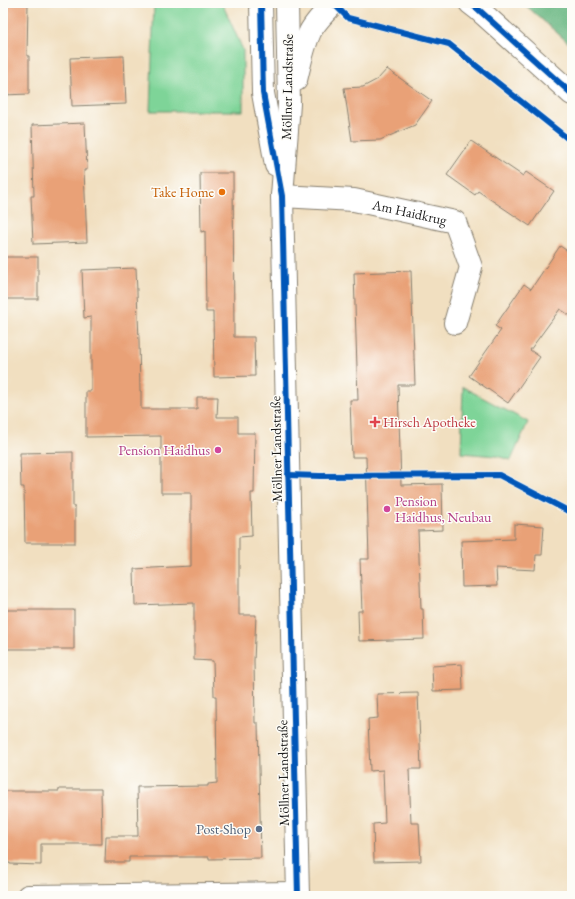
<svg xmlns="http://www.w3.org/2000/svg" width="575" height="899" font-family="'EB Garamond',serif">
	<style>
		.green { fill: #7ed498; stroke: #4d785a }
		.forest { fill: #66b680; stroke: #41694e }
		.building { fill: #e9a177 }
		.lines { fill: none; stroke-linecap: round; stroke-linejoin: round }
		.street-casing { stroke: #867e6e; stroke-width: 24 }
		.secondary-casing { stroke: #867e6e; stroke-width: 24 }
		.street { stroke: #fff; stroke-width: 22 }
		.secondary { stroke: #fff; stroke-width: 22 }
		.cycleway-casing { stroke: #fdfcf7; stroke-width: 8 }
		.cycleway { stroke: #0057b8; stroke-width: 6 }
		.food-dot { fill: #e8710a; stroke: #fdfcf7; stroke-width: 1.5 }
		.health-dot { fill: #e0444e; stroke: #fdfcf7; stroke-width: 1.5 }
		.hotel-dot { fill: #d1479c; stroke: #fdfcf7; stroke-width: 1.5 }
		.service-dot { fill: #5c6f8a; stroke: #fdfcf7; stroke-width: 1.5 }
		.labels { text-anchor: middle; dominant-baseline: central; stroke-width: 3; stroke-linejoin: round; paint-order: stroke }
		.street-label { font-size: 14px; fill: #1c1c1c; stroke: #fdfcf7 }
		.food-label { font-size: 14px; fill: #c56008; stroke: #fdfcf7; text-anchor: end }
		.health-label { font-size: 14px; fill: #be3a42; stroke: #fdfcf7; text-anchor: start }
		.hotel-label { font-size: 14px; fill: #b23c85; stroke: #fdfcf7; text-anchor: end }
		.service-label { font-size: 14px; fill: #4e5e75; stroke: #fdfcf7; text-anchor: end }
	</style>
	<rect width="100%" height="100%" fill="#fdfcf7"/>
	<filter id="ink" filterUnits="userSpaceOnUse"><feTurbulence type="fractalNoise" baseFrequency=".025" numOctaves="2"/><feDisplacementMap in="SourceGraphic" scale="8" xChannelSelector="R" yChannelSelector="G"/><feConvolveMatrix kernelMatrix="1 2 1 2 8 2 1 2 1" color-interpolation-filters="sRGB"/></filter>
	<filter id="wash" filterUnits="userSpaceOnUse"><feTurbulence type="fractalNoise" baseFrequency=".012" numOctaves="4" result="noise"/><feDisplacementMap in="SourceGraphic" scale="16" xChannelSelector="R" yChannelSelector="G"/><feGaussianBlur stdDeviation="0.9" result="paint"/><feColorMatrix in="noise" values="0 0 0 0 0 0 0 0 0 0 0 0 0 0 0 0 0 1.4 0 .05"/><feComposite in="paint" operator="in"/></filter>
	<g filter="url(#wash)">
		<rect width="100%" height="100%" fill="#f1dfc0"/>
		<!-- green -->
		<g class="green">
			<polygon points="154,3 222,3 243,50 243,111 150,111"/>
			<polygon points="463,387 528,422 511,460 496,456 461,453"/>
		</g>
		<!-- forest -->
		<polygon class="forest" points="523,3 572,3 572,46"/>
		<g id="blocks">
			<!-- building -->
			<g class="building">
				<polygon points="3,3 28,3 27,56 29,56 29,94 3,95"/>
				<polygon points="124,56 126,104 72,106 70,58"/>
				<polygon points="387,69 432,101 415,125 380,140 352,141 344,88 363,87 378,79"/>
				<polygon points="85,123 87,170 84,170 87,242 33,244 31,196 34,196 32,125"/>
				<polygon points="471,141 523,176 526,172 554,191 530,226 478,191 475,195 447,175"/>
				<polygon points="200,173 233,173 234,337 254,337 255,376 214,377 213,312 206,312 205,231 201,232"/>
				<polygon points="560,246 572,254 572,317 560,309 530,350 540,357 508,403 469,376 501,330 495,326 524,284 531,289"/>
				<rect x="3" y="257" width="35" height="42"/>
				<polygon points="136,268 139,340 140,391 141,391 141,409 197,409 197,397 218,397 217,417 238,417 238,433 255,433 254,493 251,493 252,536 239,537 239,615 256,615 254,661 255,723 258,723 261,858 209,859 209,857 129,857 129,862 105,862 106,836 138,836 137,787 208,786 208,784 217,783 216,696 214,696 213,661 194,660 194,603 135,605 134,569 191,566 191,493 161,493 161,436 86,437 86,391 91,391 91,317 84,318 82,270"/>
				<polygon points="411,271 415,385 398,385 401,485 442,484 443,530 418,531 421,609 423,609 424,639 359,641 358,611 362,611 360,559 369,559 366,457 352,457 350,400 358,400 354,273"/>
				<polygon points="73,452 73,507 75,507 75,543 25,543 24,487 21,487 20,453"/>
				<polygon points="514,524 544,526 542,555 536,555 535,570 496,568 497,586 462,587 461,541 514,539"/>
				<rect x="3" y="610" width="71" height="39"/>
				<polygon points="462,664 463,690 433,691 432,666"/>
				<polygon points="418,693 421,769 409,769 411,823 419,823 421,861 374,862 373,824 385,823 383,770 370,771 368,719 378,718 377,694"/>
				<polygon points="59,789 101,789 102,844 41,844 41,865 10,864 10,863 3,863 3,791 59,791"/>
			</g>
		</g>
	</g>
	<g filter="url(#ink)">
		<use href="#blocks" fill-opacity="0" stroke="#867e6e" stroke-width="1"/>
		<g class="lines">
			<!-- street casing -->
			<g class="street-casing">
				<g id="street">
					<path id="s1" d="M282,196L354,200L455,222L471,267L455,323"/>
					<polyline points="28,896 298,893"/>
				</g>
			</g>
			<!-- secondary casing -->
			<g class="secondary-casing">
				<g id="secondary">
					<polyline points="261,3 263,93 276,165"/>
					<polyline points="287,3 289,104 282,196 298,896"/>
					<polyline points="470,3 479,10 572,94"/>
					<path d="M296,80C300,64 303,47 310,32C315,22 326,11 334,3"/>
				</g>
			</g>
			<!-- street -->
			<use href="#street" class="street"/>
			<!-- secondary -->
			<use href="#secondary" class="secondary"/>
			<!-- cycleway casing -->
			<g class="cycleway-casing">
				<g id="cycleway">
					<polyline points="261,3 263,93 282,196 298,896"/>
					<polyline points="333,3 348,18 449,44 572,142"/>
					<polyline points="470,3 479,10 572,94"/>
					<polyline points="288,475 320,476 499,475 572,513"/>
				</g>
			</g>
			<!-- cycleway -->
			<use href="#cycleway" class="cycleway"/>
		</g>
	</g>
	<!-- markers -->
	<circle class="food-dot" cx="222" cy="192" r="4"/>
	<path class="health-dot" d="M373 416h4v4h4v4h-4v4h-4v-4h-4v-4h4z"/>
	<g class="hotel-dot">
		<circle cx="218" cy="450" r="4"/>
		<circle cx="387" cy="509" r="4"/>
	</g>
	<circle class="service-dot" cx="259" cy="829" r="4"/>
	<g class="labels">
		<!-- street labels -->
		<g class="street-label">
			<text transform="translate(287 87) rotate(-89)">Möllner Landstraße</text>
			<text stroke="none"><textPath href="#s1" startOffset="129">Am Haidkrug</textPath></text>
			<text transform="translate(276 449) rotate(-91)">Möllner Landstraße</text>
			<text transform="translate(283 773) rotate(-91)">Möllner Landstraße</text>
		</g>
		<!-- food labels -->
		<g class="food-label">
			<text x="214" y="192">Take Home</text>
		</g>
		<!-- health labels -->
		<g class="health-label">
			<text x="383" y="422">Hirsch Apotheke</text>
		</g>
		<!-- hotel labels -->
		<g class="hotel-label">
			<text x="210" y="450">Pension Haidhus</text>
			<text x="395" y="501" text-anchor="start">Pension<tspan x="395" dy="16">Haidhus, Neubau</tspan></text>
		</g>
		<!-- service labels -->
		<g class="service-label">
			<text x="251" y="829">Post-Shop</text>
		</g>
	</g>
	<!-- margin -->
	<rect width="575" height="899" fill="none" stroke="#fdfcf7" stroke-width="16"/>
</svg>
